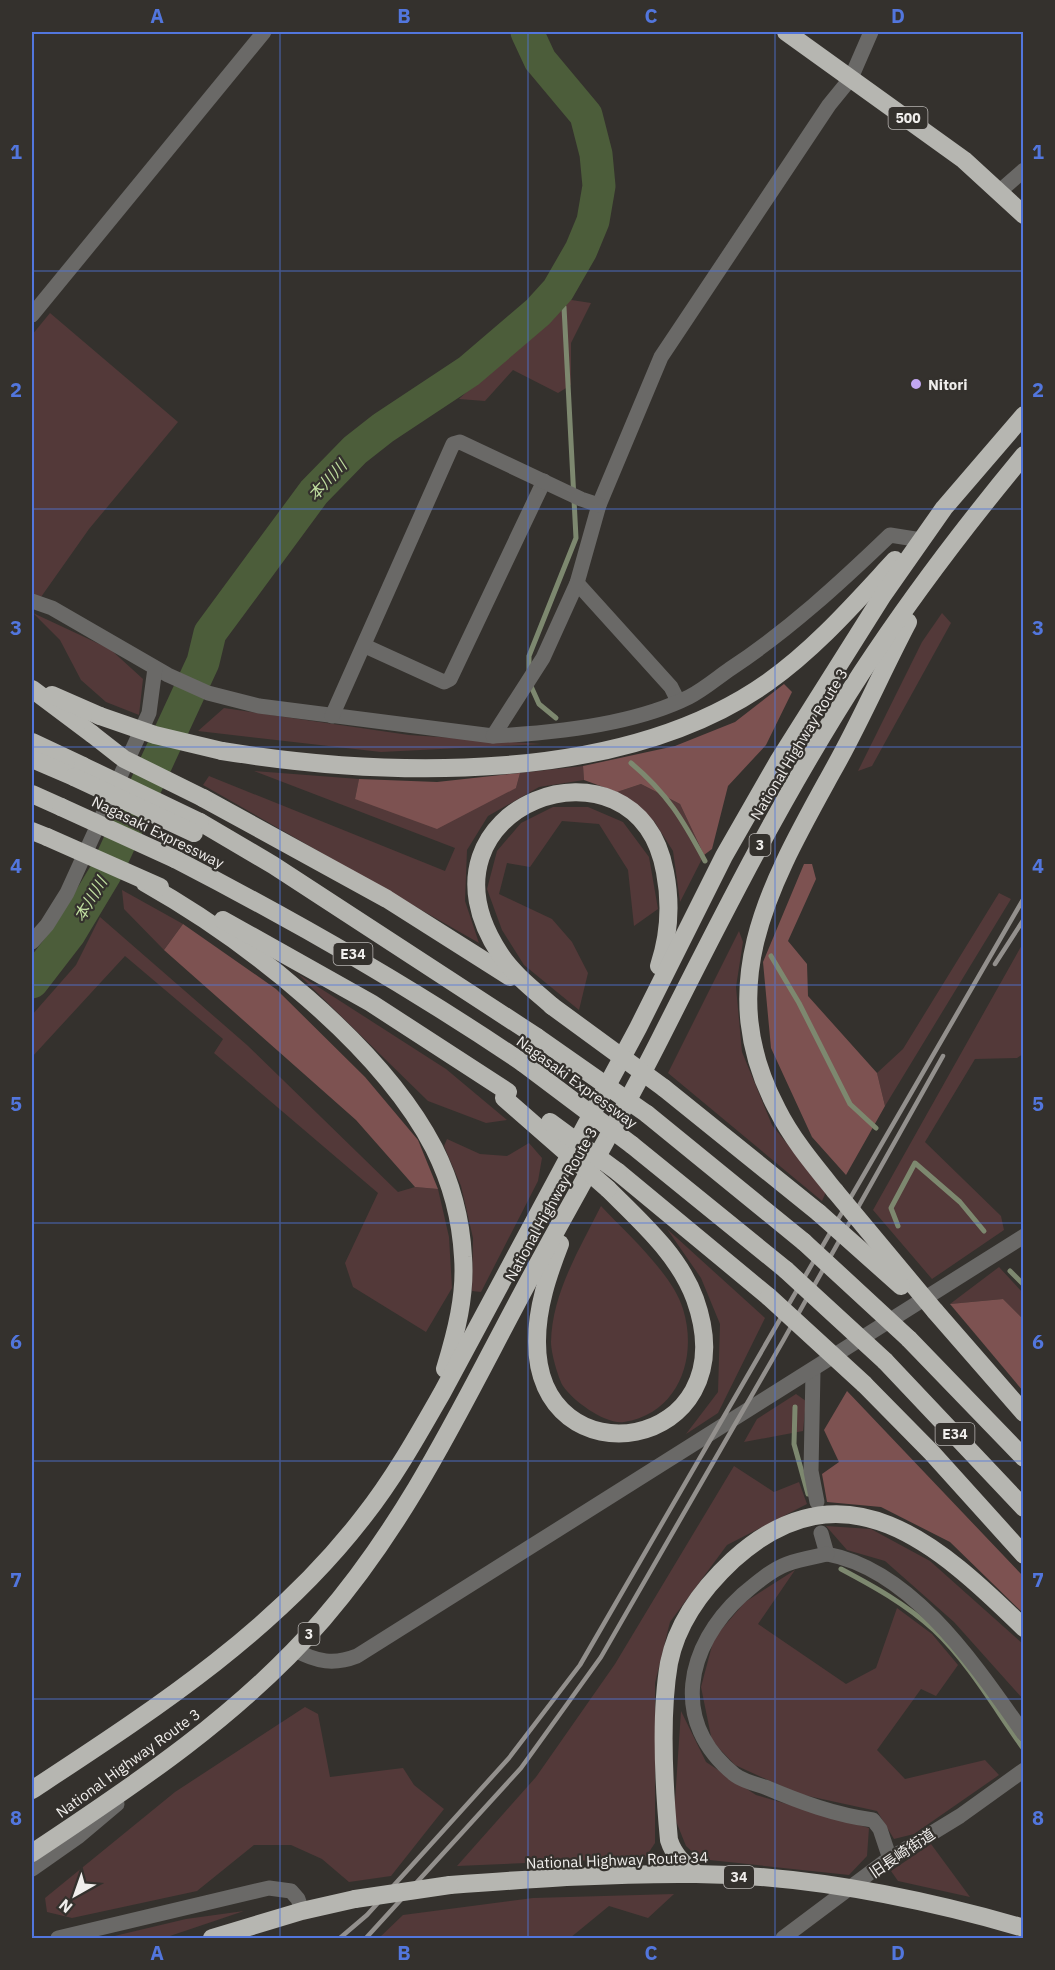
<svg xmlns="http://www.w3.org/2000/svg" width="1055" height="1970" font-family="'IBM Plex Sans','Noto Sans JP',sans-serif">
	<style>
		.green { fill: #533939 }
		.forest { fill: #7d5251 }
		.lines { fill: none; stroke-linecap: round; stroke-linejoin: round }
		.stream { stroke: #7d886f; stroke-width: 5 }
		.river { stroke: #4c5d3a; stroke-width: 33 }
		.minor { stroke: #6a6967; stroke-width: 15 }
		.highway { stroke: #b6b6b1; stroke-width: 18 }
		.rail { stroke: #93908d; stroke-width: 4.5 }
		.highway-bridge { stroke: #b6b6b1; stroke-width: 18 }
		.grid { fill: none; stroke: #5276dd; stroke-width: 1.5; stroke-opacity: 0.55 }
		.poi-dot { fill: #c2a7f2; stroke: #34312d; stroke-width: 2 }
		.labels { text-anchor: middle; dominant-baseline: central; stroke-width: 4.5; stroke-linejoin: round; paint-order: stroke }
		.shield { fill: #34312d; stroke: #b8b5b3; stroke-width: 1.5 }
		.shield-label { font-size: 14px; font-weight: bold; fill: #f0eeec }
		.poi-label { font-size: 15px; font-weight: bold; fill: #f0eeec; stroke: #34312d; text-anchor: start }
		.street-label { font-size: 15px; fill: #f0eeec; stroke: #34312d }
		.water-label { font-size: 16px; font-style: italic; fill: #bfdd9f; stroke: #34312d }
		.neatline { fill: none; stroke: #5276dd; stroke-width: 2 }
		.grid-label { font-size: 20px; text-anchor: middle; font-weight: bold; fill: #5276dd }
	</style>
	<rect width="100%" height="100%" fill="#34312d"/>
	<!-- green -->
	<g class="green">
		<polygon points="565,299 591,303 571,343 571,385 558,393 513,370 485,401 459,399"/>
		<polygon points="50,313 178,422 89,529 41,597 32,594 32,335"/>
		<polygon points="33,613 110,649 143,679 139,715 106,702 81,680 60,640"/>
		<polygon points="942,613 951,623 872,766 858,771 922,642"/>
		<polygon points="224,708 409,735 542,744 381,752 198,731"/>
		<polygon points="583,766 584,780 539,787 488,816 467,850 465,901 479,943 203,785 209,776 445,871 455,848 254,771 359,779 355,799 516,788 520,773"/>
		<polygon points="641,784 680,804 704,855 680,902 673,851 654,821 617,792"/>
		<polygon points="553,807 588,807 623,822 649,857 658,909 634,926 628,870 599,824 562,821 530,867 507,863 499,894 552,919 572,942 588,973 579,1010 524,965 502,930 487,889 497,851 521,823"/>
		<polygon points="122,890 183,924 164,950 124,909"/>
		<polygon points="999,893 1011,899 885,1106 877,1073 903,1049"/>
		<polygon points="100,917 247,1045 398,1192 415,1187 438,1189 449,1237 452,1288 426,1332 353,1287 345,1263 378,1193 214,1053 223,1039 125,956 32,1057 32,1015 76,965"/>
		<polygon points="739,931 743,942 736,987 742,1052 772,1125 826,1192 822,1201 668,1073"/>
		<polygon points="1023,943 1023,1054 1017,1058 975,1059 925,1142 1001,1216 1004,1230 932,1279 873,1210"/>
		<polygon points="298,974 446,1069 507,1120 486,1123 428,1101"/>
		<polygon points="447,1139 480,1154 507,1156 529,1143 542,1158 538,1181 481,1292 472,1291 473,1238 461,1186 444,1146"/>
		<path d="M601,1206C626,1233 672,1273 683,1309C698,1357 679,1413 624,1422C606,1425 573,1401 563,1386C558,1377 551,1353 551,1342C552,1293 580,1248 601,1206Z"/>
		<polygon points="667,1229 765,1318 718,1413 686,1434 718,1392 720,1324 701,1278"/>
		<polygon points="999,1267 1023,1293 1023,1319 1003,1299 950,1304"/>
		<polygon points="796,1394 806,1401 803,1431 744,1442 757,1419"/>
		<polygon points="734,1466 774,1492 799,1482 807,1504 727,1545 670,1622 655,1683 655,1843 645,1858 457,1866 536,1777 615,1664"/>
		<polygon points="826,1526 871,1529 930,1561 1023,1644 1023,1699 954,1622 885,1561 847,1550"/>
		<polygon points="795,1570 758,1624 846,1684 876,1668 897,1608 932,1634 958,1665 936,1696 921,1689 877,1750 905,1779 985,1760 999,1775 914,1834 894,1839 877,1811 799,1794 735,1765 712,1741 701,1687 714,1638 745,1602"/>
		<polygon points="305,1707 318,1714 330,1777 403,1768 414,1785 444,1809 391,1876 349,1882 322,1859 291,1845 254,1845 197,1891 72,1918 47,1912 45,1898 175,1792"/>
		<polygon points="681,1711 706,1762 756,1795 869,1828 867,1856 849,1875 700,1859 686,1846 674,1816"/>
		<polygon points="931,1844 970,1897 898,1881 891,1871"/>
		<polygon points="674,1894 648,1918 609,1906 570,1938 379,1938 403,1915 533,1898"/>
		<polygon points="244,1911 164,1938 106,1938 186,1919"/>
	</g>
	<!-- forest -->
	<g class="forest">
		<polygon points="784,684 792,692 766,745 728,786 712,849 704,855 680,804 641,784 617,792 584,780 583,766 675,746 735,722"/>
		<polygon points="520,773 516,788 437,829 355,799 359,779 437,782"/>
		<polygon points="804,864 812,864 816,879 788,941 807,964 808,996 877,1073 885,1106 846,1175 812,1137 771,1048 763,962"/>
		<polygon points="183,924 276,989 365,1077 418,1140 438,1189 415,1187 356,1120 164,950"/>
		<polygon points="1003,1299 1023,1319 1023,1391 950,1304"/>
		<polygon points="847,1391 1023,1576 1023,1613 950,1542 881,1507 827,1502 822,1474 839,1462 824,1430"/>
	</g>
	<g class="lines">
		<!-- stream -->
		<g class="stream">
			<polyline points="529,672 529,656 576,538 564,307 558,290"/>
			<polyline points="530,684 539,704 556,718"/>
			<path d="M631,763C667,793 683,820 705,861"/>
			<polyline points="771,956 799,1003 850,1104 876,1128"/>
			<polyline points="898,1226 891,1208 915,1163 960,1202 984,1231"/>
			<polyline points="1010,1271 1024,1285"/>
			<polyline points="795,1407 794,1444 808,1494"/>
			<path d="M841,1569C873,1586 906,1604 934,1630C969,1663 995,1709 1023,1748"/>
		</g>
		<!-- river -->
		<polyline class="river" points="32,982 69,934 105,874 203,662 210,633 314,492 355,450 383,428 469,371 538,312 558,290 581,250 593,221 599,186 596,154 586,115 540,60 527,32"/>
		<!-- minor -->
		<g class="minor">
			<polyline points="1000,191 1024,170"/>
			<polyline points="32,315 264,32"/>
			<polyline points="577,583 671,687 678,701"/>
			<polyline points="32,601 52,608 168,675 208,693 259,706 493,736 543,658 577,583 599,505 661,357 829,105 851,78 871,32"/>
			<polyline points="365,646 444,682 450,679 544,481"/>
			<polyline points="332,716 453,444 460,442 581,499 599,505"/>
			<path d="M493,736C555,733 633,725 689,697C703,690 717,678 730,669C789,630 840,583 890,535L915,539"/>
			<polyline points="32,942 47,925 67,893 149,713 155,668"/>
			<polyline points="813,1371 811,1471 817,1502"/>
			<path d="M821,1533L827,1554C913,1570 976,1666 1024,1734"/>
			<path d="M827,1554C814,1557 800,1559 787,1564C771,1570 755,1584 742,1595C686,1646 669,1722 735,1775C743,1781 755,1784 765,1787C800,1802 835,1815 873,1820L880,1829L890,1859"/>
			<path d="M295,1650C317,1662 334,1665 357,1656L1024,1236"/>
			<polyline points="32,1869 79,1836 117,1804"/>
			<polyline points="58,1938 269,1888 291,1891 298,1899 302,1911"/>
			<polyline points="783,1938 883,1863 960,1816 1024,1770"/>
		</g>
		<!-- highway -->
		<g class="highway">
			<polyline points="786,32 964,160 1024,215"/>
			<polyline points="32,689 92,734"/>
			<polyline points="52,695 100,716"/>
			<polyline points="32,742 83,766"/>
			<path d="M222,751C390,778 622,785 768,682C816,648 855,603 895,560"/>
			<polyline points="32,759 74,777"/>
			<polyline points="32,794 61,807"/>
			<polyline points="203,798 387,899 510,977"/>
			<polyline points="200,822 273,865 537,1037"/>
			<polyline points="32,831 47,837"/>
			<path d="M175,859C295,921 411,987 523,1063"/>
			<path d="M145,883C246,940 380,1044 434,1148C451,1182 461,1219 463,1257C466,1295 456,1333 445,1369"/>
			<polyline points="223,920 371,1003 508,1092"/>
			<path d="M552,1006C534,990 513,974 500,954C402,805 638,721 665,872C671,903 669,936 659,966"/>
			<polyline points="664,1088 819,1213"/>
			<polyline points="647,1114 804,1242"/>
			<polyline points="632,1145 786,1270"/>
			<polyline points="618,1172 769,1297"/>
			<path d="M835,1191C814,1165 792,1139 777,1109C711,984 771,883 832,772C860,723 882,671 908,622"/>
			<path d="M560,1244C548,1275 537,1307 537,1341C536,1485 750,1453 695,1299C679,1255 640,1221 608,1189"/>
			<polyline points="935,1311 1024,1413"/>
			<polyline points="909,1339 1024,1458"/>
			<polyline points="885,1361 1024,1508"/>
			<polyline points="864,1384 932,1453 1024,1555"/>
			<path d="M32,1790C152,1711 275,1632 364,1516C394,1478 418,1435 442,1393L638,1028L724,856L779,760L883,595L944,508L1024,415"/>
			<path d="M32,1853C136,1784 241,1714 323,1619C411,1517 464,1401 527,1284C571,1202 618,1122 660,1039C723,914 786,789 862,672C912,596 966,525 1024,455"/>
			<path d="M697,1874C684,1864 674,1856 669,1840C664,1787 660,1715 669,1663C677,1623 704,1587 733,1560C845,1458 940,1546 1024,1628"/>
			<path d="M450,1885C532,1879 614,1873 696,1874C804,1875 920,1898 1024,1928"/>
			<polyline points="212,1938 302,1911 355,1899"/>
		</g>
		<!-- rail -->
		<g class="rail">
			<polyline points="995,964 1024,919"/>
			<polyline points="340,1938 367,1915 509,1758 580,1665 1024,898"/>
			<polyline points="366,1938 521,1768 601,1657 783,1341 943,1056"/>
		</g>
		<!-- highway-bridge -->
		<g class="highway-bridge">
			<polyline points="100,716 155,735 222,751"/>
			<polyline points="92,734 124,759 203,798"/>
			<polyline points="83,766 200,822"/>
			<polyline points="74,777 194,833"/>
			<polyline points="61,807 175,859"/>
			<polyline points="47,837 160,887"/>
			<polyline points="552,1006 664,1088"/>
			<polyline points="537,1037 647,1114"/>
			<polyline points="523,1063 632,1145"/>
			<polyline points="504,1098 608,1189"/>
			<polyline points="550,1122 618,1172"/>
			<polyline points="835,1191 935,1311"/>
			<polyline points="819,1213 901,1286"/>
			<polyline points="804,1242 909,1339"/>
			<polyline points="786,1270 885,1361"/>
			<polyline points="769,1297 864,1384"/>
			<polyline points="355,1899 450,1885"/>
		</g>
	</g>
	<!-- grid -->
	<path class="grid" d="M280,32V1938M528,32V1938M775,32V1938M32,271H1024M32,509H1024M32,747H1024M32,985H1024M32,1223H1024M32,1461H1024M32,1699H1024"/>
	<!-- markers -->
	<circle class="poi-dot" cx="916" cy="384" r="6"/>
	<g class="labels">
		<!-- shield labels -->
		<g class="shield">
			<rect x="888.5" y="107" width="39" height="22" rx="4.5"/>
			<rect x="749.5" y="834" width="21" height="22" rx="4.5"/>
			<rect x="333.5" y="943" width="39" height="22" rx="4.5"/>
			<rect x="935.5" y="1423" width="39" height="22" rx="4.5"/>
			<rect x="298.5" y="1623" width="21" height="22" rx="4.5"/>
			<rect x="724" y="1866" width="30" height="22" rx="4.5"/>
		</g>
		<g class="shield-label">
			<text x="908" y="118">500</text>
			<text x="760" y="845">3</text>
			<text x="353" y="954">E34</text>
			<text x="955" y="1434">E34</text>
			<text x="309" y="1634">3</text>
			<text x="739" y="1877">34</text>
		</g>
		<!-- poi labels -->
		<g class="poi-label">
			<text x="928" y="384">Nitori</text>
		</g>
		<!-- street labels -->
		<g class="street-label">
			<text transform="translate(799 744) rotate(-59)">National Highway Route 3</text>
			<text transform="translate(158 832) rotate(26)">Nagasaki Expressway</text>
			<text transform="translate(577 1082) rotate(36)">Nagasaki Expressway</text>
			<text transform="translate(551 1204) rotate(-61)">National Highway Route 3</text>
			<text transform="translate(128 1763) rotate(-36)">National Highway Route 3</text>
			<text transform="translate(902 1853) rotate(-34)">旧長崎街道</text>
			<text transform="translate(617 1860) rotate(-2)">National Highway Route 34</text>
		</g>
		<!-- water labels -->
		<g class="water-label">
			<text transform="translate(327 480) rotate(-47)">本川川</text>
			<text transform="translate(90 899) rotate(-59)">本川川</text>
		</g>
	</g>
	<!-- border -->
	<rect width="1055" height="1970" fill="none" stroke="#34312d" stroke-width="66"/>
	<!-- north arrow -->
	<g transform="translate(75 1895) rotate(220)" stroke="#34312d" stroke-width="4.5" paint-order="stroke">
	<path d="M0-4.5L10 22L0 15L-10 22Z" fill="#f0eeec"/>
	<text y="-9" font-size="16" font-weight="bold" text-anchor="middle" fill="#f0eeec">N</text>
	</g>
	<rect x="33" y="33" width="989" height="1904" class="neatline"/>
	<g class="grid-label">
		<text x="157" y="23">A</text>
		<text x="404" y="23">B</text>
		<text x="651" y="23">C</text>
		<text x="898" y="23">D</text>
		<text x="16" y="159">1</text>
		<text x="1038" y="159">1</text>
		<text x="16" y="397">2</text>
		<text x="1038" y="397">2</text>
		<text x="16" y="635">3</text>
		<text x="1038" y="635">3</text>
		<text x="16" y="873">4</text>
		<text x="1038" y="873">4</text>
		<text x="16" y="1111">5</text>
		<text x="1038" y="1111">5</text>
		<text x="16" y="1349">6</text>
		<text x="1038" y="1349">6</text>
		<text x="16" y="1587">7</text>
		<text x="1038" y="1587">7</text>
		<text x="16" y="1825">8</text>
		<text x="1038" y="1825">8</text>
		<text x="157" y="1960">A</text>
		<text x="404" y="1960">B</text>
		<text x="651" y="1960">C</text>
		<text x="898" y="1960">D</text>
	</g>
</svg>
